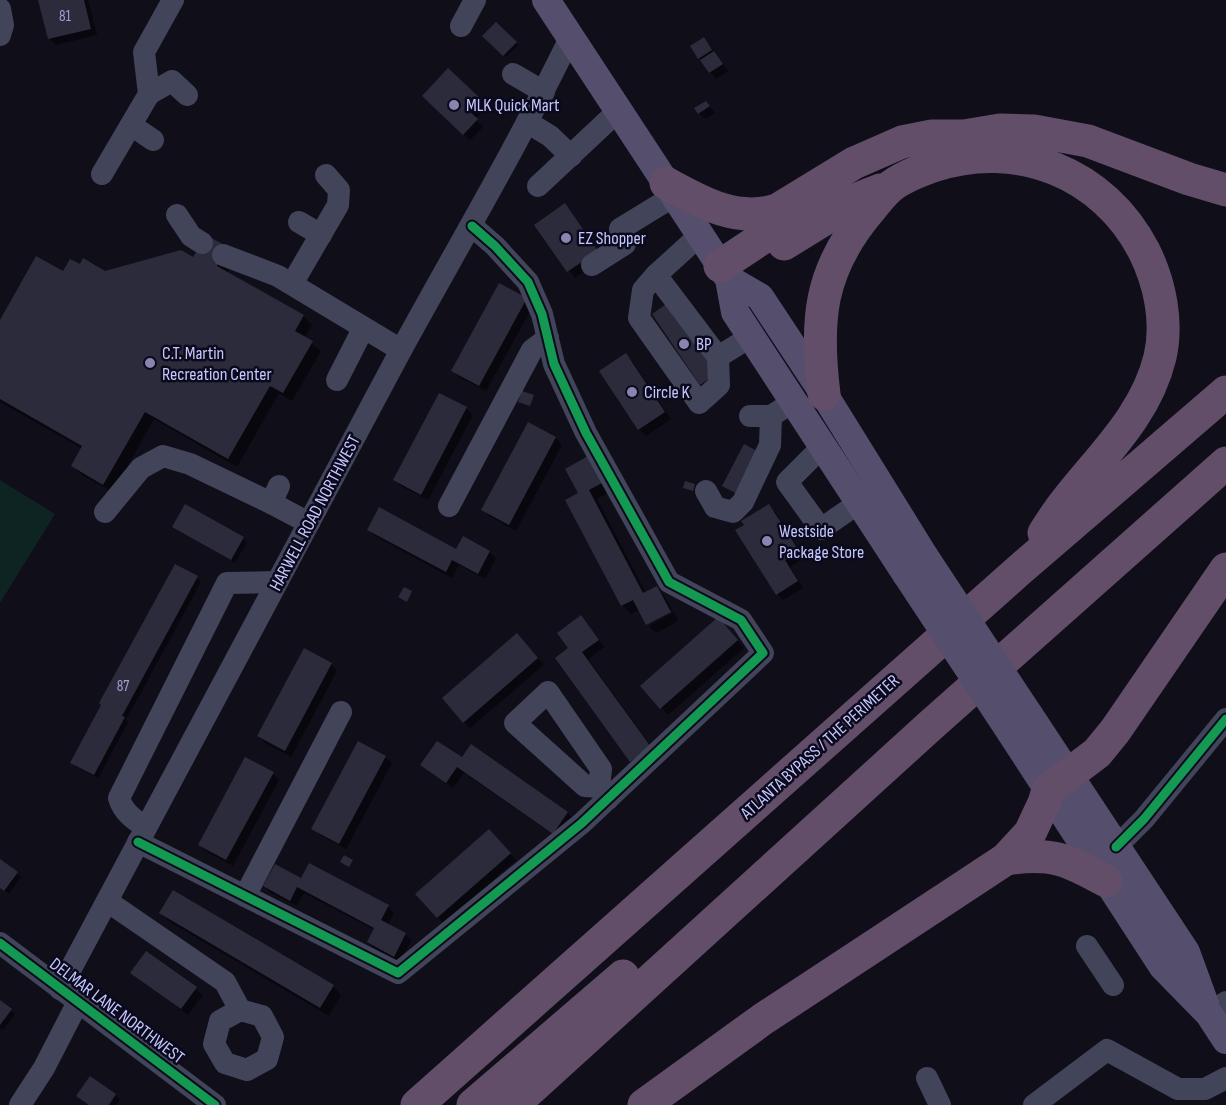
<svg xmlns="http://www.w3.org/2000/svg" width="1226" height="1105" font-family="'Sofia Sans Condensed',sans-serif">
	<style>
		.green { fill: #0d2422 }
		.shadow { fill: #0007 }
		.building { fill: #2c2b3c }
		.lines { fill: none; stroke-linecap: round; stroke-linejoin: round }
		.minor { stroke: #42445a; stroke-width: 22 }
		.major { stroke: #564e6d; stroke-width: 28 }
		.highway { stroke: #634e69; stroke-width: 33 }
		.major-bridge { stroke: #564e6d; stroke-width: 28 }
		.cycleway-casing { stroke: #0b0a1d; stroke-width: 13 }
		.cycleway { stroke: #139951; stroke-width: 9 }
		.poi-dot { fill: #8686ae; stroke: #0b0a1d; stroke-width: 2 }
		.labels { text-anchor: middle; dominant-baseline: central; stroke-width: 5; stroke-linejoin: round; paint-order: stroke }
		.number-label { font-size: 15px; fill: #a0a0ce }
		.poi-label { font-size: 18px; fill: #c6c7ff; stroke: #0b0a1d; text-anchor: start }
		.street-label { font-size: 18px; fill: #c6c7ff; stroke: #0b0a1d }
	</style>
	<rect width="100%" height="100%" fill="#0f0e19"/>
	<!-- green -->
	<polygon class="green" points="0,480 55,514 0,603"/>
	<!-- shadow -->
	<g class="shadow">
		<polygon points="40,0 88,0 97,35 56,45 50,39"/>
		<polygon points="496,24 518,45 506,57 484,36"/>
		<polygon points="704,39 728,71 716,79 699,58"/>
		<polygon points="449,70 487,106 475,119 483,127 470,140 424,96"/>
		<polygon points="706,103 715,113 706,119 699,113"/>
		<polygon points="565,205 604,258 575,278 536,225"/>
		<polygon points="236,257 227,273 303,316 312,325 304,338 321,351 292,401 279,393 237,467 154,419 113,492 82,475 73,466 83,449 0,402 0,323 64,273 105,272 194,259"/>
		<polygon points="500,285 533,306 486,391 459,377 453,370"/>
		<polygon points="626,355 632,361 671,419 646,436 639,429 601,371"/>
		<polygon points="440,395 466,408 473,415 428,500 401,486 395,480"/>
		<polygon points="529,424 556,438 562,445 516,531 489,516 483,510"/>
		<polygon points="588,458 610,492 597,499 646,593 657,588 665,597 672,610 648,622 648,625 640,609 631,614 622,605 580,494"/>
		<polygon points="768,506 775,512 804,558 790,567 803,588 783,600 777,594"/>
		<polygon points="174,527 243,538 247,542 235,563"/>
		<polygon points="369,530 457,551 489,552 496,558 485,579 459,565 452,578 375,536"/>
		<polygon points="197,578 201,582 126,720 128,722 98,778 76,767 72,763"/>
		<polygon points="674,612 678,621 656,633 649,626"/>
		<polygon points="587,624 604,647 588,659 657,754 638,767 557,659 570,649"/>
		<polygon points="724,626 744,648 668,715 642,686"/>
		<polygon points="524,642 544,665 470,728 464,722"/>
		<polygon points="331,664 337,671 291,757 265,743 258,736"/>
		<polygon points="385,757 392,763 346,849 320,835 313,828"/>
		<polygon points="462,760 567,813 574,819 560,839 464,773 453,788 422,765"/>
		<polygon points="273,774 279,780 233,866 206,851 200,845"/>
		<polygon points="495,837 516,860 444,924 417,894"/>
		<polygon points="0,861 21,877 9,894 0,887"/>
		<polygon points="302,880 388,906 394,913 388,925 405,934 411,941 400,962 375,949 368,942 375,930 304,893 297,906 271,893 264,886"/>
		<polygon points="161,913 333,986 341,995 329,1016 170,922"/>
		<polygon points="146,953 203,995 188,1015 132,973"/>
		<polygon points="0,1002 15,1014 3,1030 0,1028"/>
		<polygon points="90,1078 120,1099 116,1105 89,1105"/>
	</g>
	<!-- building -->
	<g class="building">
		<polygon points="38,0 84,0 91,29 48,39"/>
		<polygon points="496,22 517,42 503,56 482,36"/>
		<polygon points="704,37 712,50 698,59 690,46"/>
		<polygon points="714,51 723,64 709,73 700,60"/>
		<polygon points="448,68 481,99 470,112 478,119 463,135 422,96"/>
		<polygon points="706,101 710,106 698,114 694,108"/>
		<polygon points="565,203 598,251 567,272 534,225"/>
		<polygon points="206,235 228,247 217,266 304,315 295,331 313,341 283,393 270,386 228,459 145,412 103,485 71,466 82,446 0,399 0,320 36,256 63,271 70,259 80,264 83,258 105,271 181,250 193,257"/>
		<polygon points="499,283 527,298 479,386 451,371"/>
		<polygon points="668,303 716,374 700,385 652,314"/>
		<polygon points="626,353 665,412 638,430 599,371"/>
		<polygon points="522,391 534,395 530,406 518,402"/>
		<polygon points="439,393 467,407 421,495 393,480"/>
		<polygon points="528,422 556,437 509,525 481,510"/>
		<polygon points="744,444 761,453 737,494 722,486"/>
		<polygon points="588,456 602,483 589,490 643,593 657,586 671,612 646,625 633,600 621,606 565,500 578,493 565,469"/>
		<polygon points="685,481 695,484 693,491 683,488"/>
		<polygon points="185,504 244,537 231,560 172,527"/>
		<polygon points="769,504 799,551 785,560 798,581 776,595 735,530 744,525 741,521"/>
		<polygon points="379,507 456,549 463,536 490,551 478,574 452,560 446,572 367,530"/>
		<polygon points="175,564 198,576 122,716 125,717 94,775 70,763 101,705 99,703"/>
		<polygon points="404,587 412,591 407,602 398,597"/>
		<polygon points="581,615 599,640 582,652 651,747 630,762 555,658 568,648 557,633"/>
		<polygon points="718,617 738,640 660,709 640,686"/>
		<polygon points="517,633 538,658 463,723 442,698"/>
		<polygon points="304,648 332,663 285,751 257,736"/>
		<polygon points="358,741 386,756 339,844 311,829"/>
		<polygon points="437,741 462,757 471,744 568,812 553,834 457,767 446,783 420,765"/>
		<polygon points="245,757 274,772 226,860 198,845"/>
		<polygon points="489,829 511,853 437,918 415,894"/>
		<polygon points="344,855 353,860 349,867 340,862"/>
		<polygon points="0,859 18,872 4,891 0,888"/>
		<polygon points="309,863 389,905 381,920 406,933 394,957 367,942 374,928 297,887 290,901 263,886 275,864 301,878"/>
		<polygon points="173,890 334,985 320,1008 159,913"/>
		<polygon points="146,951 197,987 181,1009 130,973"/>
		<polygon points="0,1000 12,1009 0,1025"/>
		<polygon points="90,1076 116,1094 109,1105 89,1105 76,1096"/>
	</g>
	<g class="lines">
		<!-- minor -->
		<g class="minor">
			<polyline points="0,9 3,25 0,35"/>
			<polyline points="461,26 475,0"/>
			<polyline points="513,74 544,92"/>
			<polyline points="149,94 172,81 187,95"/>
			<polyline points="527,122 550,136 571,156"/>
			<polyline points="131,125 153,140"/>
			<polyline points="102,174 149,94 144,52 173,0"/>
			<polyline points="538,186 618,111"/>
			<polyline points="177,215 191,236 202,243"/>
			<polyline points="299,222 321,235"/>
			<polyline points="700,235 656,275 643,290 639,318 699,403 719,385 718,357 750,337"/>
			<polyline points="223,255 278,276 401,350"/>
			<polyline points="592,265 625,244 620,229 674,196"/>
			<polyline points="656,275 718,357"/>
			<polyline points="292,284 338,205 339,190 326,175"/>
			<polyline points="337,380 363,329"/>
			<polyline points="750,416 771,416 782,409"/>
			<polyline points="823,446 787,482 821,529 860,502"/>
			<polyline points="279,486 271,503 309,523"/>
			<polyline points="706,491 715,507 733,512 743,502 770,445 771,416"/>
			<polyline points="449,506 532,350 548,338"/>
			<polyline points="105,512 141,468 163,456 190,464 271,503"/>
			<polyline points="599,787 601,769 548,692 515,723 585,786 599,787 608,799"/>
			<path d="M146,827C134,820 123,812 119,798L227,583L277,582"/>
			<polyline points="138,842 398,973 582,823 763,653 741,620 669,582 586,433 554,364 542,314 528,282 495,246 472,226"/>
			<polyline points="1116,847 1144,819 1226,719"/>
			<polyline points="245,896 341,712"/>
			<polyline points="107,901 225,982 240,1010 262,1016 273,1037 267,1059 247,1070 225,1063 214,1044 220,1021 240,1010"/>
			<polyline points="0,943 215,1105"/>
			<polyline points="1087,946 1113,985"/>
			<path d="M60,989C173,777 285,564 400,352C457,248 518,145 570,38"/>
			<polyline points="1209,1014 1226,1002"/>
			<polyline points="927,1078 940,1105"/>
			<polyline points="20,1105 44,1068 78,1002"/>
			<polyline points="1034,1105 1107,1050 1178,1089 1205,1089 1226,1078"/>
		</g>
		<!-- major -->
		<g class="major">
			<polyline points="546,0 729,279 735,312 906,574"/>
			<polyline points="729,279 760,297 824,394 925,557"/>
			<polyline points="1030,716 1186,952 1205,1004"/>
			<polyline points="1011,733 1163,967 1209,1014 1226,1040"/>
		</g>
		<!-- highway -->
		<g class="highway">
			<path d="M666,183C701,202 736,223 777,210L854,163L902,142L932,136H964L1000,130L1034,131L1088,141L1189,179L1226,190"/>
			<polyline points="784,244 857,199 880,190"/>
			<polyline points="720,266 800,213"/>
			<path d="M824,394C815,321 819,271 868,212C875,204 881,195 889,188C900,178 919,171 933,166C1017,138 1104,173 1144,251C1160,283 1168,322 1160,357C1146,415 1103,454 1067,500C1059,510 1051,522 1044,533"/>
			<path d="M1006,859C1051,852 1067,859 1106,881"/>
			<polyline points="417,1105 1017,572 1226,392"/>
			<polyline points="473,1105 623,976"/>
			<polyline points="513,1105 931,725 1226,463"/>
			<polyline points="644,1105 763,1019 1006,859 1030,833 1044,803 1048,790 1097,753 1115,731 1226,569"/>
		</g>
		<!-- major-bridge -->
		<g class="major-bridge">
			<polyline points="925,557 1030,716"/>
			<polyline points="906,574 1011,733"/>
		</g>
		<!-- cycleway casing -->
		<g class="cycleway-casing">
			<g id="cycleway">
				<polyline points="138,842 398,973 582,823 763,653 741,620 669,582 586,433 554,364 542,314 528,282 495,246 472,226"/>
				<polyline points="1116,847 1144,819 1226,719"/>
				<polyline points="0,943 215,1105"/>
			</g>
		</g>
		<!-- cycleway -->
		<use href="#cycleway" class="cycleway"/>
	</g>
	<!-- markers -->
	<g class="poi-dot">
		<circle cx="454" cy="105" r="6"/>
		<circle cx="566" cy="238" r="6"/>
		<circle cx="684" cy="344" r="6"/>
		<circle cx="150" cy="363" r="6"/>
		<circle cx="632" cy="392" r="6"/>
		<circle cx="767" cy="541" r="6"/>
	</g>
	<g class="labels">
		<!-- number labels -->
		<g class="number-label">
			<text x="65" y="16">81</text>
			<text x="123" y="686">87</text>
		</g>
		<!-- poi labels -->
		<g class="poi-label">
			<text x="466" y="105">MLK Quick Mart</text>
			<text x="578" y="238">EZ Shopper</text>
			<text x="696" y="344">BP</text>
			<text x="162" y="353">C.T. Martin<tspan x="162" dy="21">Recreation Center</tspan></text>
			<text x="644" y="392">Circle K</text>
			<text x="779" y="531">Westside<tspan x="779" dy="21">Package Store</tspan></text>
		</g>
		<!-- street labels -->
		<g class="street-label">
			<text transform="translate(315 513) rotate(-62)">HARWELL ROAD NORTHWEST</text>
			<text transform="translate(820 747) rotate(-42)">ATLANTA BYPASS / THE PERIMETER</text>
			<text transform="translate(117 1011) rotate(37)">DELMAR LANE NORTHWEST</text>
		</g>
	</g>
</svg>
